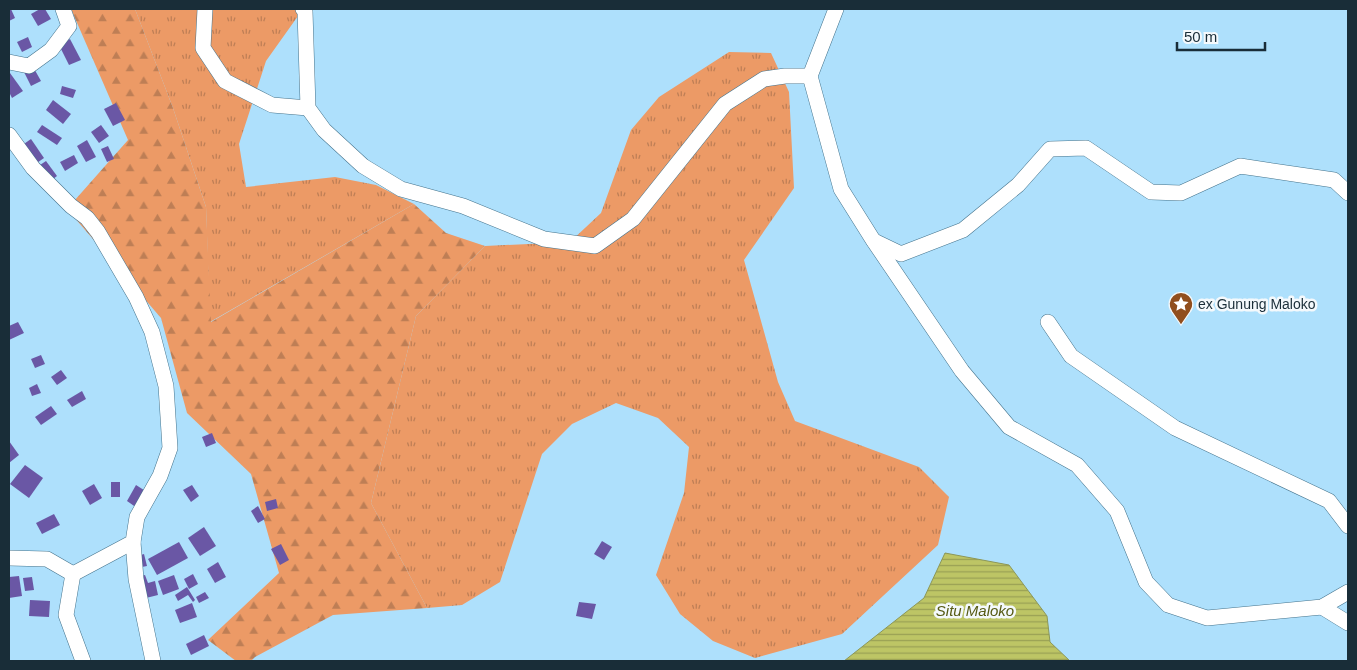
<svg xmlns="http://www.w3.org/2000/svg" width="1357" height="670" font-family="Helvetica,sans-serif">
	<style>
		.grass { fill: url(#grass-tufts) }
		.forest { fill: url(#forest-firs) }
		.water { fill: url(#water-rules); stroke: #8c9758 }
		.building { fill: #6a57a5 }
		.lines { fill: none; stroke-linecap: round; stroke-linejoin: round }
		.minor-casing { stroke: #44738c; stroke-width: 16 }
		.minor { stroke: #fff; stroke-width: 15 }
		.labels { text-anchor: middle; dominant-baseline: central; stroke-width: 5; stroke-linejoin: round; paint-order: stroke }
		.poi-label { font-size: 14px; fill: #192d38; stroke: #f4f9fc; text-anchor: start }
		.water-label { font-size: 15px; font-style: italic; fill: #575b15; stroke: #f4f9fc }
	</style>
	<defs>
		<pattern id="grass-tufts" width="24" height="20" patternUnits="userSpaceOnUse" patternTransform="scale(1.25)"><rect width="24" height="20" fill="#ec9a66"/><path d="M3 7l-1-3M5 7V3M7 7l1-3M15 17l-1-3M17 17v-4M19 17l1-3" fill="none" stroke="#be7e55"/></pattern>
		<pattern id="forest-firs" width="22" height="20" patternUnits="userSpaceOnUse" patternTransform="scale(1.25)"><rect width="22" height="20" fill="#ec9a66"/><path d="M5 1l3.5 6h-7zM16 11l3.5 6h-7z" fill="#be7e55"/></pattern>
		<pattern id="water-rules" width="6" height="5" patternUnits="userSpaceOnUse" patternTransform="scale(1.25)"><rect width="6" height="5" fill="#bdc565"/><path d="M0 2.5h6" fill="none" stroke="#99a054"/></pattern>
	</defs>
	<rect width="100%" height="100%" fill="#aee0fc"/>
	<!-- grass -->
	<g class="grass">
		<polygon points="135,9 303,9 266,61 239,144 246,187 335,177 376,185 414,204 210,322 206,207 173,108"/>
		<polygon points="729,52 771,53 789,92 794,188 744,260 778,382 795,421 919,467 949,497 938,545 842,634 755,658 713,641 680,614 656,575 684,493 689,447 658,418 616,403 572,424 542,454 500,582 462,605 427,608 371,503 416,316 485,246 570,242 601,213 631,130 659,97"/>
	</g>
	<!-- forest -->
	<polygon class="forest" points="71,9 135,9 173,108 206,207 211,322 414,204 446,233 485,246 416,316 371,503 427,608 333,615 255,657 251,661 236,661 208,640 279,573 251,474 187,413 161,318 67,209 128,140"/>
	<!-- water -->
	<polygon class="water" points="945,553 1009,565 1047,616 1050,642 1070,661 844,661 924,598"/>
	<!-- building -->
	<g class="building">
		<polygon points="9,9 11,9 15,18 9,21"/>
		<polygon points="40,9 45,9 51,19 38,26 31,14"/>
		<polygon points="28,37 32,47 22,52 17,42"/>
		<polygon points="70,39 81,60 69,65 59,45"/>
		<polygon points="32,65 41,81 31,86 23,70"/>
		<polygon points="10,73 23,91 12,98 9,92 9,74"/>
		<polygon points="62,86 76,90 73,98 60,94"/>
		<polygon points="53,100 71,114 63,124 46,110"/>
		<polygon points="116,103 125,120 113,126 104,109"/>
		<polygon points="42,125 62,138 57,145 37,132"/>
		<polygon points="101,125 109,136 99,143 91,132"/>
		<polygon points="31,139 44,158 34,165 21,146"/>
		<polygon points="87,140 96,157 86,162 77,146"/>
		<polygon points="108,146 114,159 107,162 101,149"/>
		<polygon points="74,155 78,163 65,171 60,162"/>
		<polygon points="46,161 57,176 48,183 37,167"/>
		<polygon points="18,322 24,333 9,340 9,326"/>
		<polygon points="41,355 45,364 35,368 31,359"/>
		<polygon points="61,370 67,378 57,385 51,377"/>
		<polygon points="37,384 41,393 32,396 29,388"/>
		<polygon points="82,391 86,399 72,407 67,400"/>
		<polygon points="51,406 57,414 41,425 35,417"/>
		<polygon points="212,433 216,443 206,447 202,437"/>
		<polygon points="9,441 19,455 9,463"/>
		<polygon points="25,465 43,478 29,498 10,484"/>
		<rect x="111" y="482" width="9" height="15"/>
		<polygon points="94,484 102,498 90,505 82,491"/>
		<polygon points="136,485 147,492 137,508 127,501"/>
		<polygon points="192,485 199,496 191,502 183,490"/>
		<polygon points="276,499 278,508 267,511 265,502"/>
		<polygon points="258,506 265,519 258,523 251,511"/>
		<polygon points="54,514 60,525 42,534 36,523"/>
		<polygon points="204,527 216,546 200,556 188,538"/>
		<polygon points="602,541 612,547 604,560 594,554"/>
		<polygon points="179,542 188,558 157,575 148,559"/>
		<polygon points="281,544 289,560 280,565 271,549"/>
		<polygon points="144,554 147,566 137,568 134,557"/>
		<polygon points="218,562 226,577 215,583 207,569"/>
		<polygon points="193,574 198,584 189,589 184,579"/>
		<polygon points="145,575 148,583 155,581 158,595 142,599 136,577"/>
		<polygon points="174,575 179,589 163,595 158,581"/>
		<polygon points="19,576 22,596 9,598 9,577"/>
		<polygon points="32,577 34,590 25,591 23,578"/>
		<polygon points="187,587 195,600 193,602 188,595 178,601 175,595"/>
		<polygon points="205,592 209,598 199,603 196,597"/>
		<polygon points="30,600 50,601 49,617 29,616"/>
		<polygon points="579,602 596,604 592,619 576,616"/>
		<polygon points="192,603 197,617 180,623 175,610"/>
		<polygon points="204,635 209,646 191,655 186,644"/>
	</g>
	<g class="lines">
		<!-- minor casing -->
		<g class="minor-casing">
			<g id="minor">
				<polyline points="205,9 203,48 225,81 272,105 308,108"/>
				<polyline points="303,9 305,11 308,108 324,130 363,166 401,189 463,206 544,239 595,246 633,219 725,104 764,79 785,76 810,76"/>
				<polyline points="836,9 810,76 841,189 873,240 962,371 1009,427 1077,465 1117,511 1146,582 1168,605 1207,618 1322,607 1348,592"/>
				<polyline points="9,62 29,66 51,50 69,26 63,9"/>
				<polyline points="9,135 33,168 71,206 87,218 98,232 136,297 152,332 166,386 170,448 160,476 137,517 133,542 73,574"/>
				<polyline points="874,241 901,254 963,230 1018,185 1050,149 1086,148 1151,192 1181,193 1240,166 1334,180 1348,193"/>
				<polyline points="1048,322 1071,356 1175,428 1329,501 1348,526"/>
				<polyline points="133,542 136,579 153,661"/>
				<polyline points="9,558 47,559 73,574"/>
				<polyline points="73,574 66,615 83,661"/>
				<polyline points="1322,607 1348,623"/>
			</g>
		</g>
		<!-- minor -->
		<use href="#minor" class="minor"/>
	</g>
	<!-- icons -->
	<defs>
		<g id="sight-pin" transform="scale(1.25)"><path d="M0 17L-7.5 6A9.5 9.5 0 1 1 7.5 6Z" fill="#914e1d" stroke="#f4f9fc"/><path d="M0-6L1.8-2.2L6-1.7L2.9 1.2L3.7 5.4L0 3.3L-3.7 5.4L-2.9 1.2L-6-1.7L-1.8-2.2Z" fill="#fff"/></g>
	</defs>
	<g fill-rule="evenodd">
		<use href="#sight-pin" x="1181" y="304"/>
	</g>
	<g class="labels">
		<!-- poi labels -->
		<g class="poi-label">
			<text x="1198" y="304">ex Gunung Maloko</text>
		</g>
		<!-- water labels -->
		<g class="water-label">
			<text x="975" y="610">Situ Maloko</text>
		</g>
	</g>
	<!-- border -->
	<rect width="1357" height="670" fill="none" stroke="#192d38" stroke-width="20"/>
	<!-- scale -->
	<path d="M1177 42v8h88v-8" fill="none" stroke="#192d38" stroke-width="2.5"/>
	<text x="1184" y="42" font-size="15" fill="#192d38" stroke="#f4f9fc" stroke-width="4" paint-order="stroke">50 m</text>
</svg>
